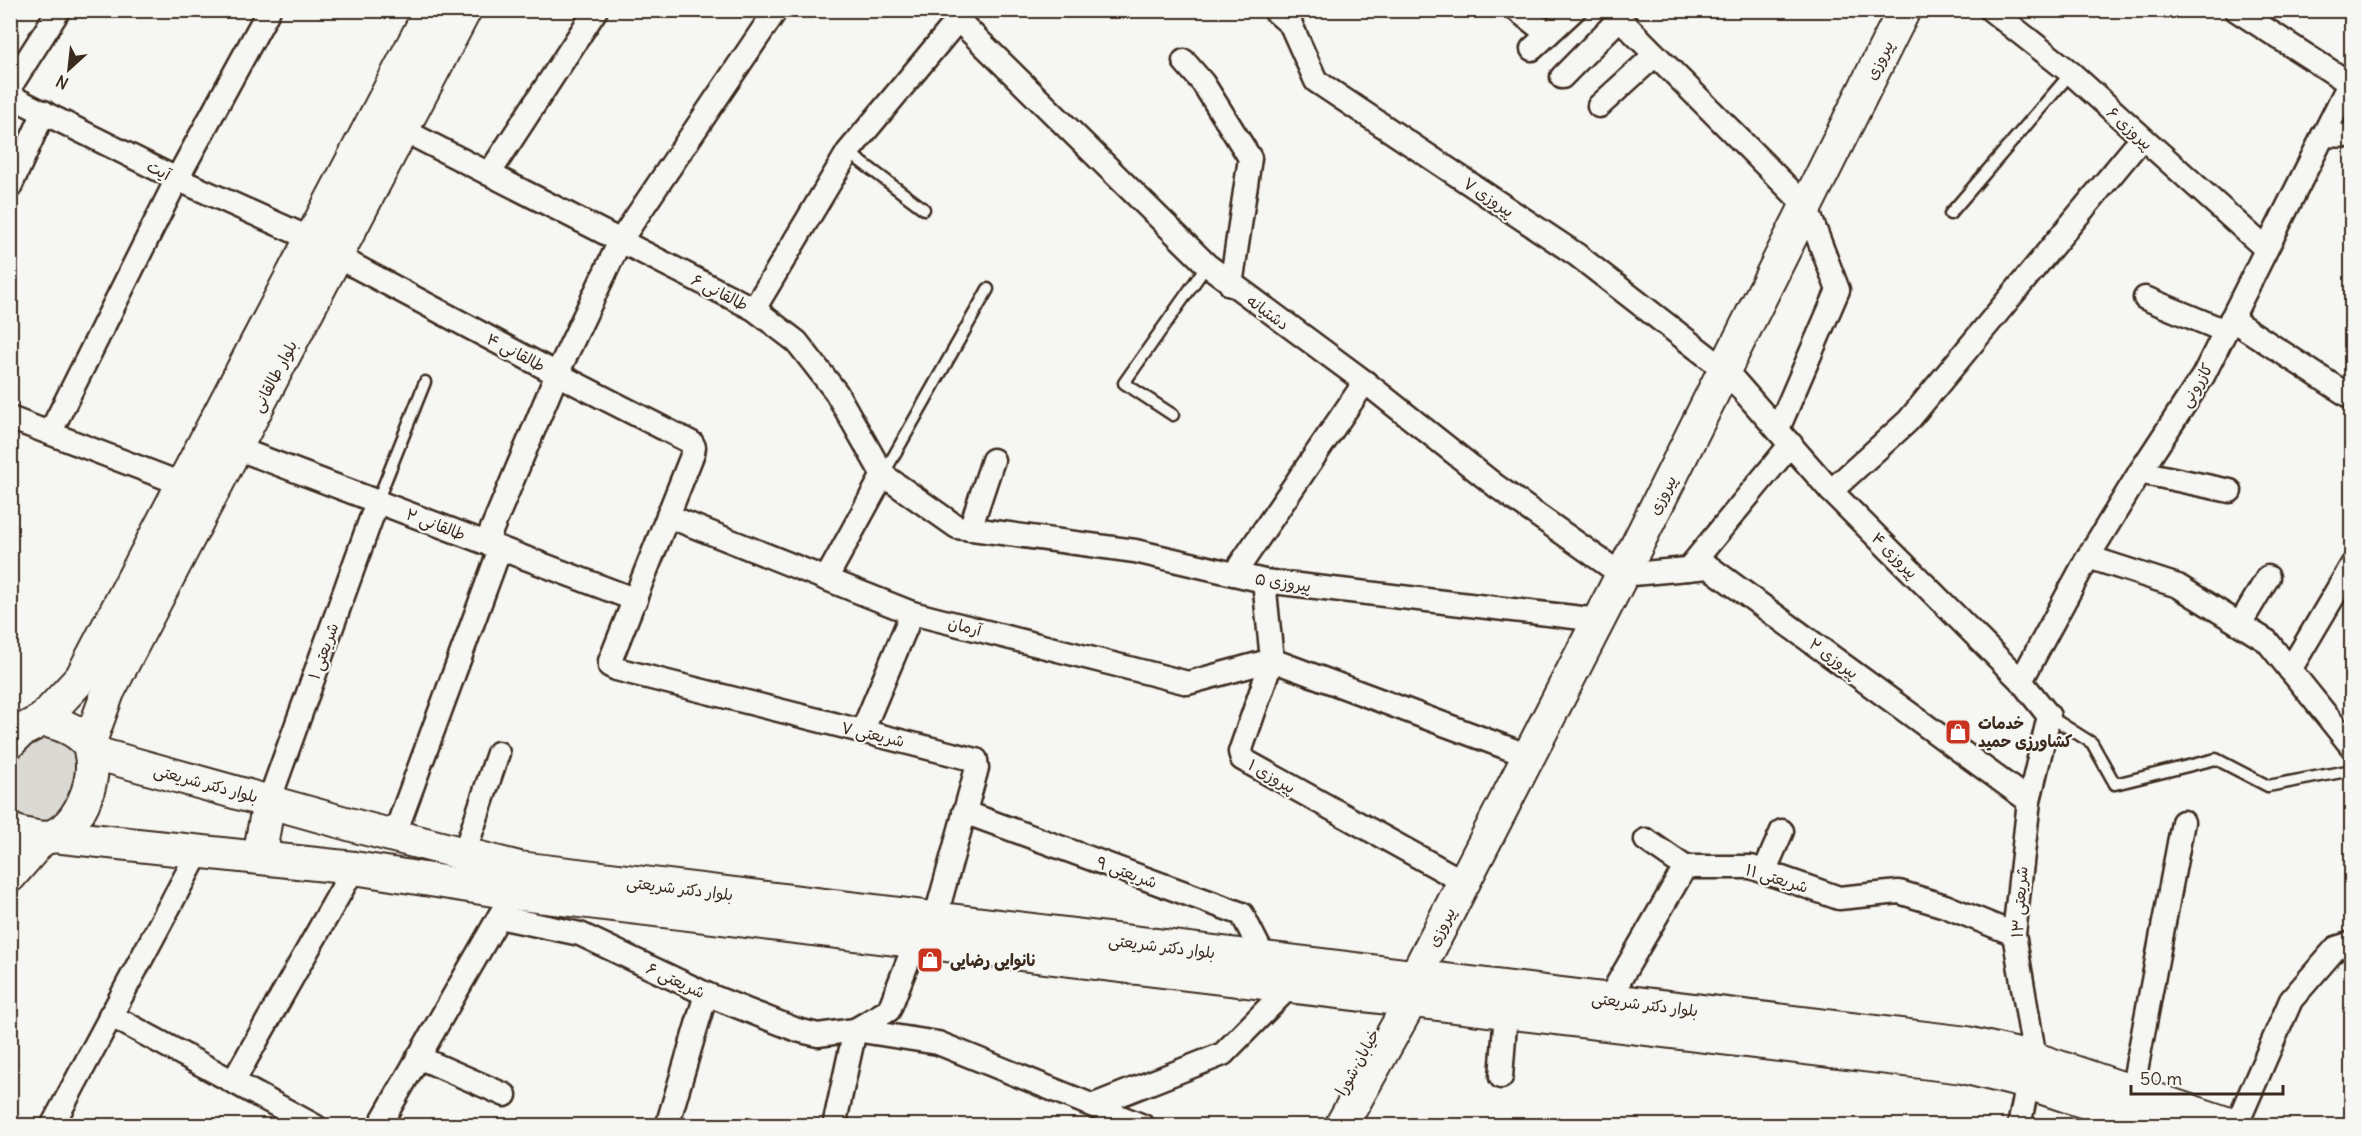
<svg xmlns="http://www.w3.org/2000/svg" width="2362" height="1136" font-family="Delius,'Playpen Sans Arabic',sans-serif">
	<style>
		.green { fill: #dad9d3; stroke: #8a8278; stroke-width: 1.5 }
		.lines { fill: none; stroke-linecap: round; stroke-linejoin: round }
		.lane-casing { stroke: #3b2a1e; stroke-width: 15 }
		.street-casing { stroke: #3b2a1e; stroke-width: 27 }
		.secondary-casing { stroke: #3b2a1e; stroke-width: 36 }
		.lane { stroke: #f6f6f2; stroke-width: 10 }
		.street { stroke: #f6f6f2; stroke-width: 22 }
		.secondary { stroke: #f6f6f2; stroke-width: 32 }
		.labels { text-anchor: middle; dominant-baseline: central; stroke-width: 4.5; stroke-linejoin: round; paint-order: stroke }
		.street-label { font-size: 16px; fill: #3b2a1e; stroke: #f6f6f2 }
		.poi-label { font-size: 16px; font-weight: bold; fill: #3b2a1e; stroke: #f6f6f2; text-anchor: start }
	</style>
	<rect width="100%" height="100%" fill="#f6f6f2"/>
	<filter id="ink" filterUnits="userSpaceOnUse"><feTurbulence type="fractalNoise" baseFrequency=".0167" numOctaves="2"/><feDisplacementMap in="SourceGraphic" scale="12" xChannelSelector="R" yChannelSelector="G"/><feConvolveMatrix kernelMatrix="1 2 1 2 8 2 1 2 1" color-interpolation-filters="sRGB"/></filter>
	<g filter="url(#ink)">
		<!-- green -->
		<path class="green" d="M45,736C51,737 59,736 63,739C100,762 57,841 21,820C17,818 13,813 11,810C11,772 7,755 45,736Z"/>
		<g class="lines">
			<!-- lane casing -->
			<g class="lane-casing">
				<g id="lane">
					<polyline points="848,152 924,209"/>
					<polyline points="1950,214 2071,73"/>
					<polyline points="1173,415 1124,383 1207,265"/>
					<polyline points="883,475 988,289"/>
					<polyline points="377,502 425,382"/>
					<polyline points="2049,716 2092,743 2115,784 2216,759 2268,786 2352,770"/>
				</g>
			</g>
			<!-- street casing -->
			<g class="street-casing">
				<g id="street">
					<polyline points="948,10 1207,265 1365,382 1496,486 1622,575 1709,567 2029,801"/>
					<polyline points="1274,10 1291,25 1316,81 1577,255 1725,370 1831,491 2021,681 2049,716 2029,801 2014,934 2035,1059"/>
					<polyline points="1517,10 1548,34"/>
					<polyline points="1611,10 1806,206 1838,290 1778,429"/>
					<polyline points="1991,10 2071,73 2266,249"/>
					<polyline points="2236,10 2349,83"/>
					<polyline points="1532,49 1574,10"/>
					<polyline points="1184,61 1203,83 1250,158 1231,285"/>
					<polyline points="1562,77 1619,19"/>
					<polyline points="10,87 59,10"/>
					<polyline points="10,96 177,179 311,239"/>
					<polyline points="1599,106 1655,55"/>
					<polyline points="403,130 754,309 797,342 836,392 883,475 957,527 1135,551 1264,581 1599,620"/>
					<polyline points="2323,135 2352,136"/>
					<polyline points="489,174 596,10"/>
					<polyline points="10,187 44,112"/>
					<polyline points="336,256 557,374 692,443 694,447 693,453 610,661 610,666 616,669 976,760 977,768 935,919"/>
					<polyline points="2145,298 2225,331"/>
					<polyline points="754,309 848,152 957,21"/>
					<polyline points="2231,319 2352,398"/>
					<polyline points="10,418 182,484"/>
					<polyline points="50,433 177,179 269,10"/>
					<polyline points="236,448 636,600"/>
					<polyline points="2140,472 2230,491"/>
					<polyline points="1831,491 1908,421 2142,138"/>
					<polyline points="668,516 912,613 1188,683 1272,660 1529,756"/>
					<polyline points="970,529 993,460"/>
					<polyline points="486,543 557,374 620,241 776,10"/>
					<polyline points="2088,557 2178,586 2267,641 2352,747"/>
					<polyline points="1688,569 1791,444"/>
					<polyline points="1234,574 1365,382"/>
					<polyline points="826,579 883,475"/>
					<polyline points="1264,581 1272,660 1240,752 1242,759 1464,882"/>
					<polyline points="2240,624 2268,577"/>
					<polyline points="2290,670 2352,565"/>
					<polyline points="2021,681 2088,557 2140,472 2203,376 2352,78"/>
					<polyline points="862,732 912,613"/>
					<polyline points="269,801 377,502"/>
					<polyline points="964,812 1242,914 1265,959"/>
					<polyline points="394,836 500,549"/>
					<polyline points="1646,840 1685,867"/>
					<polyline points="464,854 498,753"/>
					<polyline points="1764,872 1782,831"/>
					<polyline points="499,917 580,934 706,994 797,1030 818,1035 855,1030 938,1043 1143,1126"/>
					<polyline points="1608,1000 1685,867 1751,867 1839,898 1899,892 1945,906 2014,934"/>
					<polyline points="110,1015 315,1126"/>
					<polyline points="855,1030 889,1010 916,941"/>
					<polyline points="418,1057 505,1095"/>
					<polyline points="1501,1077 1506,1012"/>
					<polyline points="233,1082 354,868"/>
					<polyline points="2132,1092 2183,822"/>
					<polyline points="1094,1105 1223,1054 1290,986"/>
					<polyline points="52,1126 199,851"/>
					<polyline points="379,1126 507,903"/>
					<polyline points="667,1126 706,994"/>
					<polyline points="834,1126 855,1030"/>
					<polyline points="2019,1126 2028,1083"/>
					<polyline points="2236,1126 2291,1000 2336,948 2352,943"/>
				</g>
			</g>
			<!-- secondary casing -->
			<g class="secondary-casing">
				<g id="secondary">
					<polyline points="42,720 81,678 431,10"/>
					<path d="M10,742L21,731L42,720C60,724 74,728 87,742C90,746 90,750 91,755C96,783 79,827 50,837C42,839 36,837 27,835C21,834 16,833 10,829"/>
					<polyline points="89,744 108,692 465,10"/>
					<polyline points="91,752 363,828 519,868 1967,1043 2035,1059 2235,1126"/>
					<polyline points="53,836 354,868 513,893 1963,1067 2028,1083 2158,1126"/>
					<polyline points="266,858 262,840 269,801"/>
					<polyline points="10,876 42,839"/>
					<polyline points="1341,1126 1411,1001 1415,977 1622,575 1904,10"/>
				</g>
			</g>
			<!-- lane -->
			<use href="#lane" class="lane"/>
			<!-- street -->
			<use href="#street" class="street"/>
			<!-- secondary -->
			<use href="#secondary" class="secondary"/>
		</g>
	</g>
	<!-- icons -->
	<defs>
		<g id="shop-square" transform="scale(1.35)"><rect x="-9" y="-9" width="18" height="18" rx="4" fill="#c8321e" stroke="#f6f6f2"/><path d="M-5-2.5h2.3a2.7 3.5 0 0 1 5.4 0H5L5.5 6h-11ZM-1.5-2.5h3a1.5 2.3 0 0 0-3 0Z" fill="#fff"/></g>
	</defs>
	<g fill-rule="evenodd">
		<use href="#shop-square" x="1958" y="732"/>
		<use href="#shop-square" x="930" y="960"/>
	</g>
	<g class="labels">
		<!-- street labels -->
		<g class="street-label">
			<text transform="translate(1879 60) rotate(-63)">پیروزی</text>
			<text transform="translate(2130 128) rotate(42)">پیروزی ۶</text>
			<text transform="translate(159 170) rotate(27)">آیت</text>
			<text transform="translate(1489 197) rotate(34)">پیروزی ۷</text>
			<text transform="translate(720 292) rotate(27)">طالقانی ۶</text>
			<text transform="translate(1268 312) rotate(36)">دشتیانه</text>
			<text transform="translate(516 352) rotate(28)">طالقانی ۴</text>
			<text transform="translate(274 376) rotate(-62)">بلوار طالقانی</text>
			<text transform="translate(2196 385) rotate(-59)">کازرونی</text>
			<text transform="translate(1662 495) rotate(-63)">پیروزی</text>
			<text transform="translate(436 524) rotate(21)">طالقانی ۲</text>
			<text transform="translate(1895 555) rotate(45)">پیروزی ۴</text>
			<text transform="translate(1283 582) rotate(8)">پیروزی ۵</text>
			<text transform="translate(965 626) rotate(14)">آرمان</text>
			<text transform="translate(323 651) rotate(-70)">شریعتی ۱</text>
			<text transform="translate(1834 658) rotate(36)">پیروزی ۲</text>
			<text transform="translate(873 734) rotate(13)">شریعتی ۷</text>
			<text transform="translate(1272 776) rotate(30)">پیروزی ۱</text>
			<text transform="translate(206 783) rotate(15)">بلوار دکتر شریعتی</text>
			<text transform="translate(1127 872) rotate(20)">شریعتی ۹</text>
			<text transform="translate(1777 878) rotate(17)">شریعتی ۱۱</text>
			<text transform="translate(680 888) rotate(7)">بلوار دکتر شریعتی</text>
			<text transform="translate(2019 902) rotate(-86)">شریعتی ۱۳</text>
			<text transform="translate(1441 927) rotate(-63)">پیروزی</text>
			<text transform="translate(1162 946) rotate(7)">بلوار دکتر شریعتی</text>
			<text transform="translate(676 980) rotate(25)">شریعتی ۶</text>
			<text transform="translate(1645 1004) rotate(7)">بلوار دکتر شریعتی</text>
			<text transform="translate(1357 1062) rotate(-61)">خیابان شورا</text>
		</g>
		<!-- poi labels -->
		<g class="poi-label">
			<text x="1978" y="723">خدمات<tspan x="1978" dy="18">کشاورزی حمید</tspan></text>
			<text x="950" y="960">نانوایی رضایی</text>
		</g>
	</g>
	<!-- margin -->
	<rect width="2362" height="1136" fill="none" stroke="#f6f6f2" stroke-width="36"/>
	<rect x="18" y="18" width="2326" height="1100" fill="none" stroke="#3b2a1e" stroke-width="2" filter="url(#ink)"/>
	<!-- north arrow -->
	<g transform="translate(69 69) rotate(207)" stroke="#f6f6f2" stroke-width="4.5" paint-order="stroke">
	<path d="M0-4.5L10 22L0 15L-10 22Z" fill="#3b2a1e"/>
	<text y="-9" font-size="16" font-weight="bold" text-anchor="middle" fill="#3b2a1e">N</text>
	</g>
	<!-- scale -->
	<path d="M2131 1085v9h152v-9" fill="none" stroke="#3b2a1e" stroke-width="3"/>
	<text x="2140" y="1085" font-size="18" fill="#3b2a1e" stroke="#f6f6f2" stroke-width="4.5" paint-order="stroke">50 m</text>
</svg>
